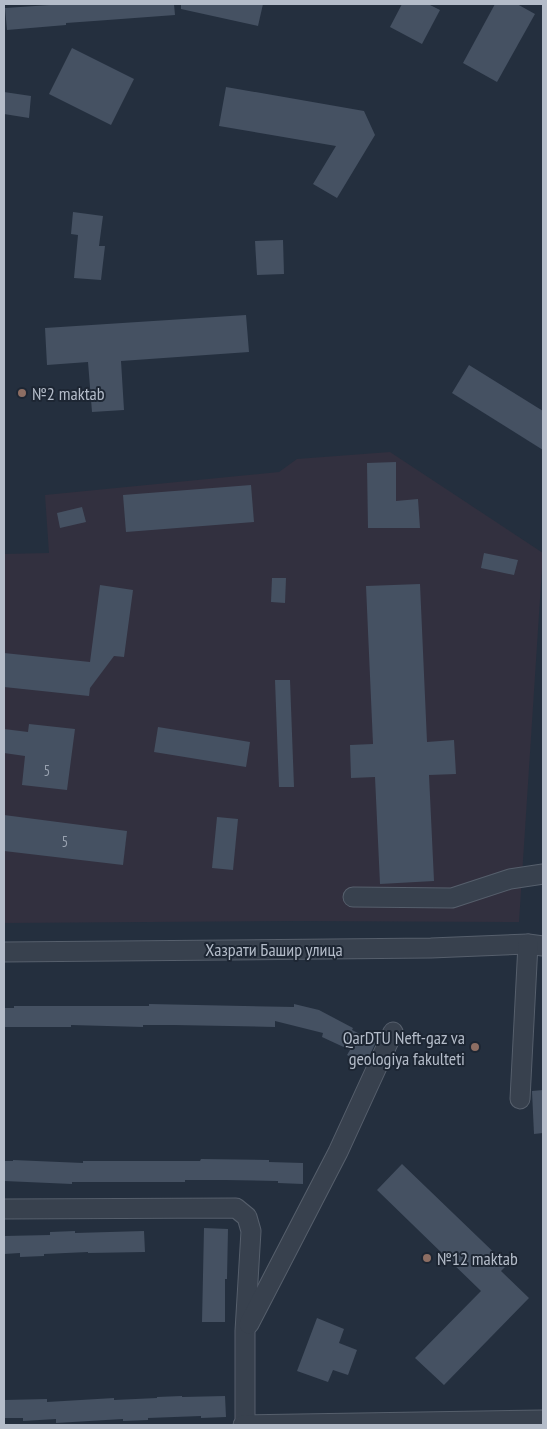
<svg xmlns="http://www.w3.org/2000/svg" width="547" height="1429" font-family="'PT Sans Narrow',sans-serif">
	<style>
		.medical { fill: #32303f }
		.building { fill: #455162 }
		.lines { fill: none; stroke-linecap: round; stroke-linejoin: round }
		.minor-casing { stroke: #565f6c; stroke-width: 21 }
		.minor { stroke: #38414e; stroke-width: 19 }
		.education-dot { fill: #8d6e63; stroke: #1d2633; stroke-width: 2 }
		.labels { text-anchor: middle; dominant-baseline: central; stroke-width: 4; stroke-linejoin: round; paint-order: stroke }
		.number-label { font-size: 15px; fill: #98a1af }
		.poi-label { font-size: 18px; fill: #b4bcc9; stroke: #1d2633; text-anchor: start }
		.street-label { font-size: 18px; fill: #b4bcc9; stroke: #1d2633 }
	</style>
	<rect width="100%" height="100%" fill="#242f3e"/>
	<!-- medical -->
	<polygon class="medical" points="390,452 543,553 519,922 298,921 4,923 4,554 49,553 45,495 279,472 297,459"/>
	<!-- building -->
	<g class="building">
		<polygon points="65,4 174,4 175,15 94,21 66,23 66,25 7,30 5,8"/>
		<polygon points="181,4 263,4 258,26 181,9"/>
		<polygon points="402,4 428,4 440,10 422,44 390,27"/>
		<polygon points="495,4 517,4 535,14 497,82 463,63"/>
		<polygon points="72,48 134,79 111,125 49,94"/>
		<polygon points="226,87 364,111 375,135 337,198 313,184 336,146 219,126"/>
		<polygon points="4,92 31,96 29,118 4,114"/>
		<polygon points="73,212 103,216 99,246 105,246 101,280 74,278 78,235 71,234"/>
		<polygon points="283,240 284,274 257,275 255,241"/>
		<polygon points="246,315 249,352 121,361 124,410 92,412 88,362 47,365 45,328"/>
		<polygon points="469,365 543,411 543,450 452,393"/>
		<polygon points="396,462 396,501 418,499 420,528 368,528 367,463"/>
		<polygon points="251,485 254,522 126,532 123,495"/>
		<polygon points="82,507 86,522 60,528 57,513"/>
		<polygon points="484,553 518,560 514,575 481,568"/>
		<polygon points="272,578 286,578 285,603 271,602"/>
		<polygon points="420,584 427,742 454,740 456,774 429,775 434,881 380,884 375,777 351,778 350,745 373,744 366,586"/>
		<polygon points="100,585 133,590 124,657 114,656 90,688 89,696 4,687 4,653 90,662"/>
		<polygon points="275,680 290,680 294,787 279,787"/>
		<polygon points="29,724 75,729 67,790 22,785 25,756 4,753 4,729 28,732"/>
		<polygon points="158,727 250,742 246,767 154,752"/>
		<polygon points="4,815 127,831 123,865 4,851"/>
		<polygon points="217,817 238,819 233,870 212,868"/>
		<polygon points="149,1004 294,1007 294,1004 319,1010 353,1028 352,1030 376,1042 365,1065 347,1055 350,1050 322,1037 323,1033 275,1021 275,1027 174,1025 143,1025 143,1027 71,1025 71,1027 4,1027 4,1008 14,1008 14,1006 149,1006"/>
		<polygon points="543,1090 543,1133 534,1134 532,1091"/>
		<polygon points="201,1159 269,1160 269,1162 303,1163 303,1184 278,1183 278,1181 225,1180 185,1180 185,1182 72,1182 72,1184 4,1181 4,1161 13,1161 13,1160 83,1163 83,1161 200,1161"/>
		<polygon points="402,1164 507,1265 501,1271 529,1298 444,1385 415,1358 481,1291 377,1190"/>
		<polygon points="204,1228 228,1229 227,1279 225,1279 225,1322 202,1322"/>
		<polygon points="75,1231 75,1233 144,1231 145,1252 88,1253 88,1252 44,1254 44,1256 20,1257 20,1253 4,1254 4,1236 50,1235 50,1232"/>
		<polygon points="317,1318 344,1329 339,1343 357,1350 348,1375 333,1370 328,1382 297,1371"/>
		<polygon points="182,1396 182,1397 225,1396 226,1417 201,1418 201,1416 148,1418 148,1420 123,1421 123,1419 56,1423 56,1419 23,1421 23,1418 4,1418 4,1400 47,1399 47,1402 114,1398 114,1400 157,1398 157,1397"/>
	</g>
	<g class="lines">
		<!-- minor casing -->
		<g class="minor-casing">
			<g id="minor">
				<polyline points="353,897 452,898 510,879 543,874"/>
				<polyline points="4,952 431,948 528,944 543,946"/>
				<polyline points="520,1099 528,944"/>
				<polyline points="4,1209 236,1208 247,1217 251,1231 245,1331 245,1425"/>
				<polyline points="249,1324 338,1152 393,1032"/>
				<polyline points="243,1425 543,1420"/>
			</g>
		</g>
		<!-- minor -->
		<use href="#minor" class="minor"/>
	</g>
	<!-- markers -->
	<g class="education-dot">
		<circle cx="22" cy="393" r="5"/>
		<circle cx="475" cy="1047" r="5"/>
		<circle cx="427" cy="1258" r="5"/>
	</g>
	<g class="labels">
		<!-- number labels -->
		<g class="number-label">
			<text x="47" y="770">5</text>
			<text x="65" y="841">5</text>
		</g>
		<!-- poi labels -->
		<g class="poi-label">
			<text x="32" y="393">№2 maktab</text>
			<text x="465" y="1037" text-anchor="end">QarDTU Neft-gaz va<tspan x="465" dy="21">geologiya fakulteti</tspan></text>
			<text x="437" y="1258">№12 maktab</text>
		</g>
		<!-- street labels -->
		<g class="street-label">
			<text x="274" y="949">Хазрати Башир улица</text>
		</g>
	</g>
	<!-- border -->
	<rect width="547" height="1429" fill="none" stroke="#b4bcc9" stroke-width="10"/>
</svg>
